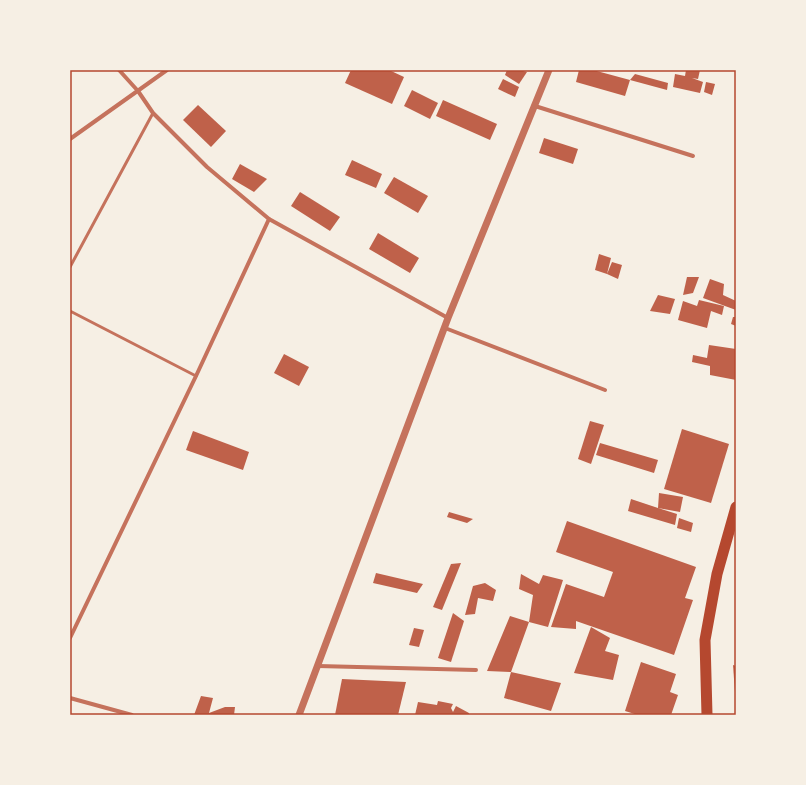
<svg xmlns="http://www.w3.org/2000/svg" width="806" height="785" font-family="'PT Serif',serif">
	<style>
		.building { fill: #bf614a }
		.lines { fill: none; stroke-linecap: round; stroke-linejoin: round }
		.service { stroke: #c5725c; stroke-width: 3 }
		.minor { stroke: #c5725c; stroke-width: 4 }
		.tertiary { stroke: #c5725c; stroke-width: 7 }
		.trunk { stroke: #b5482f; stroke-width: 11 }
		.neatline { fill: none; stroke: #b5482f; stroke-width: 1.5 }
	</style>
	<rect width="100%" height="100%" fill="#f6efe4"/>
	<!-- building -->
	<g class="building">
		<polygon points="351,70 389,70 404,77 392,104 345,83"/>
		<polygon points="507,70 519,70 527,72 519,84 505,75"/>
		<polygon points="579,70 593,70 630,80 625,96 576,82"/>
		<polygon points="686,70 700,70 698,79 692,78 703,82 700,93 673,87 675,74 685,76"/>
		<polygon points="635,74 668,83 667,90 630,80"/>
		<polygon points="503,79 519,87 515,97 498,89"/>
		<polygon points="706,82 715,84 712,95 704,92"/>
		<polygon points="412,90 438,103 430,119 404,106"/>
		<polygon points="443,100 497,124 490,140 436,116"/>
		<polygon points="198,105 226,131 211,147 183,120"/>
		<polygon points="544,138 578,149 573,164 539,153"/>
		<polygon points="352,160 382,174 376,188 345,175"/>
		<polygon points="240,164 267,179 254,192 232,179"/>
		<polygon points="394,177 428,196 418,213 384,193"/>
		<polygon points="300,192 340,217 330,231 291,206"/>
		<polygon points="378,233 419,258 410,273 369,249"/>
		<polygon points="599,254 611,258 607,274 612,262 622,265 618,279 607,274 595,270"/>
		<polygon points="687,277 699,277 693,293 683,295"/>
		<polygon points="710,279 724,284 723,295 736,301 736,310 703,298"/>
		<polygon points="658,295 675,299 670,314 650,311"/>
		<polygon points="699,300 724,306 722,315 711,311 707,328 678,320 683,301 697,306"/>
		<polygon points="733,317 736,317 736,326 731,324"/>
		<polygon points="709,345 736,349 736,380 710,375 710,366 692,362 693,355 707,358"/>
		<polygon points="284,354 309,367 299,386 274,373"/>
		<polygon points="590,421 604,425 591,464 578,459"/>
		<polygon points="682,429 729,444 711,503 664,489"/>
		<polygon points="193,431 249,452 243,470 186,450"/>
		<polygon points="600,443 658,460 654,473 596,455"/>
		<polygon points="659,493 683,497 680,512 658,508 677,514 675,525 628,511 631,499 658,508"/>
		<polygon points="449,512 473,519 467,523 447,517"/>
		<polygon points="679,518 693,523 691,532 677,528"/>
		<polygon points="567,521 696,567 685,598 693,600 674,655 576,621 576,629 551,627 566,584 604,597 613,572 556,552"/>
		<polygon points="461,563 442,610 433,607 451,564"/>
		<polygon points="376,573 423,584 417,593 373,583"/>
		<polygon points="521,574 539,584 543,575 563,580 548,627 529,622 533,595 519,589"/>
		<polygon points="485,583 496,590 493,601 478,598 475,614 465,615 473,586"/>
		<polygon points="453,613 464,621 451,662 438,658"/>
		<polygon points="510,616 529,622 511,672 561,683 551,711 504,698 511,672 487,671"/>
		<polygon points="591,627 610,638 605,651 619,655 613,680 574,673"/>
		<polygon points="414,628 424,630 419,647 409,645"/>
		<polygon points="641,662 676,674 670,692 678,695 671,715 638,715 625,711"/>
		<polygon points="733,665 736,666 736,692 735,692"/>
		<polygon points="342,679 406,682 398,715 335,715"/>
		<polygon points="201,696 213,698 209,713 225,707 235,707 234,715 194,715"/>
		<polygon points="438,701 453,704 451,708 453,712 456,706 469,713 469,715 415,715 418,702 437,705"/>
	</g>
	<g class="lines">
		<!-- service -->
		<g class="service">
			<polyline points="70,267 153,113"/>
			<polyline points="70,311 196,376"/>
		</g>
		<!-- minor -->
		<g class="minor">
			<polyline points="119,70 138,91 153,113 207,167 269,219 448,318"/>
			<polyline points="535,106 693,156"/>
			<polyline points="70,139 167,70"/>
			<polyline points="445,328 605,390"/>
			<polyline points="70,638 196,376 269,219"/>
			<polyline points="318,666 476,670"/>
			<polyline points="70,698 132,715"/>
		</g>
		<!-- tertiary -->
		<polyline class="tertiary" points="299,715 448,318 549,70"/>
		<!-- trunk -->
		<polyline class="trunk" points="707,715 705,640 717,574 736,507"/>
	</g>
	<!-- border -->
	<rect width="806" height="785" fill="none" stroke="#f6efe4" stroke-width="142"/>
	<rect x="71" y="71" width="664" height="643" class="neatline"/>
</svg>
